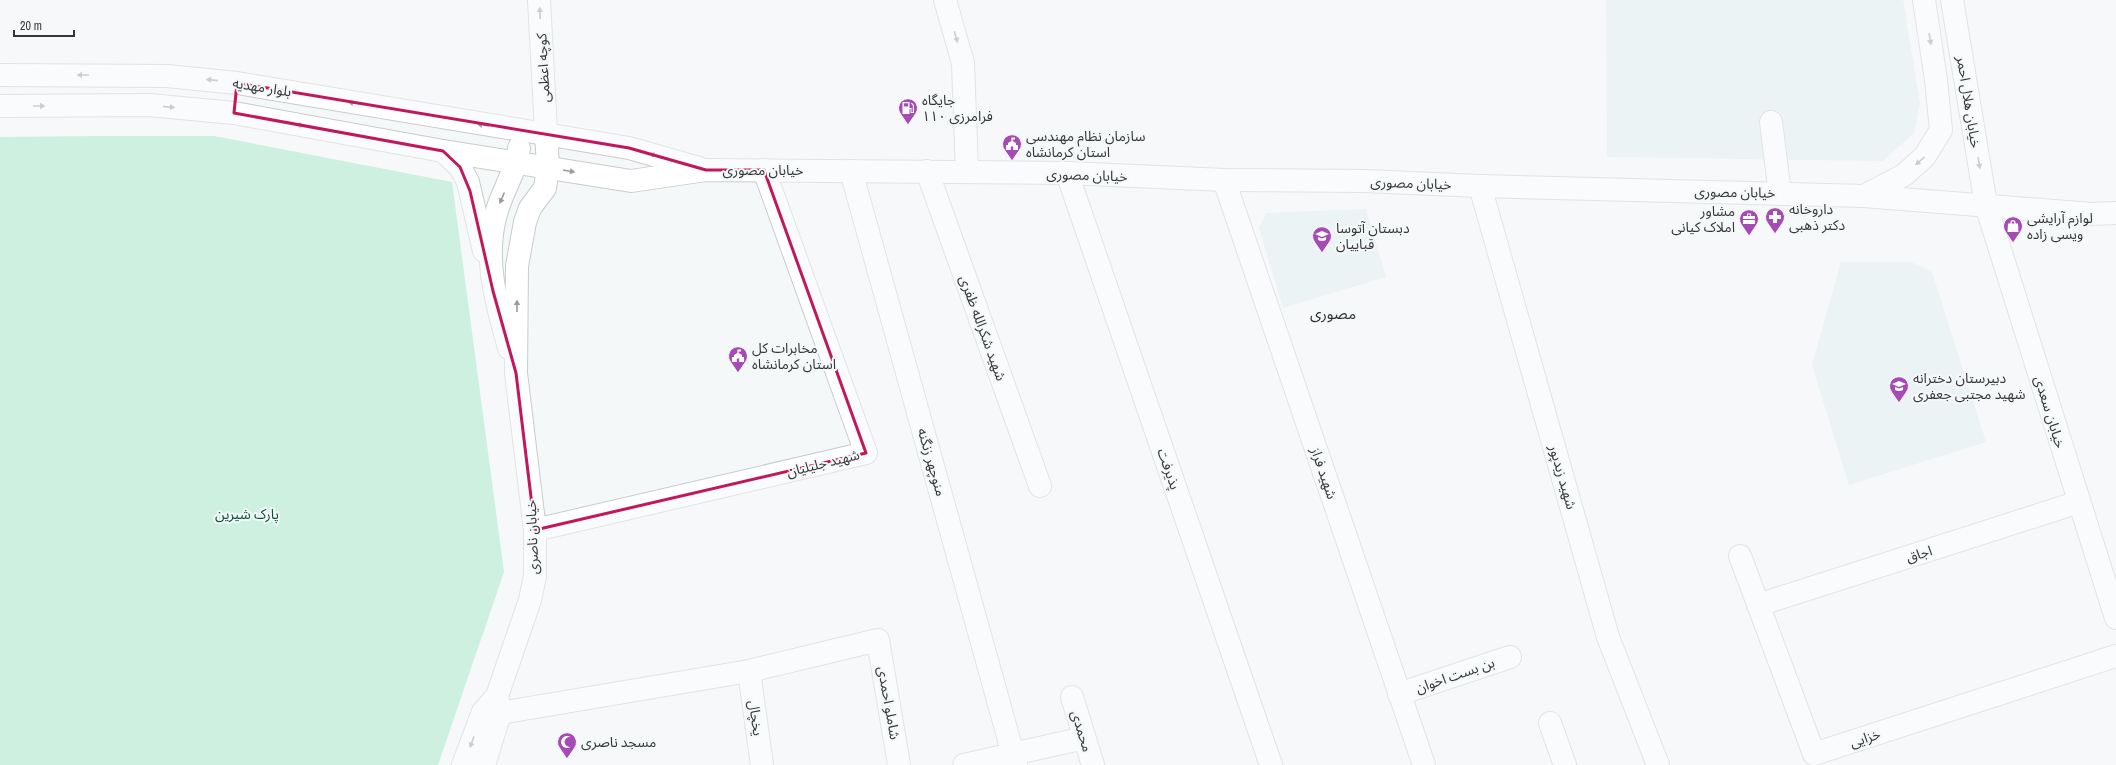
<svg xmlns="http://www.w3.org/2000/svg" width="2116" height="765" font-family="'Archivo Narrow','Noto Sans Arabic',sans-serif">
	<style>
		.built { fill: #e1edef }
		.green { fill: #9ee7c3 }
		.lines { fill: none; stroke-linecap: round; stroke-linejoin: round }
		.street-casing { stroke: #c8cccc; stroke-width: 24 }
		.secondary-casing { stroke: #c8cccc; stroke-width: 24 }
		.street { stroke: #fff; stroke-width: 22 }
		.secondary { stroke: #fff; stroke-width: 22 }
		.oneway { fill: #9a9b9c }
		.marked { fill: none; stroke: #c2185b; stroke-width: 3; stroke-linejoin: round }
		.labels { text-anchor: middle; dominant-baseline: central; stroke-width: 4; stroke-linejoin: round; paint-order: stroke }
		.street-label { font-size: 14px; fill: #363738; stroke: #f5f8f9 }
		.poi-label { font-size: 14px; fill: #363738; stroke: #f5f8f9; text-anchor: start }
		.park-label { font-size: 14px; fill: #005337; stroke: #f5f8f9 }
		.neighbourhood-label { font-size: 15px; fill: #2d3030; stroke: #f5f8f9 }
	</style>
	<rect width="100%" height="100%" fill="#f5f8f9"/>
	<!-- built -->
	<g class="built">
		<polygon points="1606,0 1903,0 1920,104 1914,133 1883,161 1607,157"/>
		<polygon points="1366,209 1386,277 1283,308 1259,228 1266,213"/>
		<polygon points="1841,262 1911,262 1932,272 1986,442 1849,485 1812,365"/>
	</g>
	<!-- green -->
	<polygon class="green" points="95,136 214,136 452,182 504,572 438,765 0,765 0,137"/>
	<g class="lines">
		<!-- street casing -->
		<g class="street-casing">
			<g id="street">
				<polyline points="1771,122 1780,194"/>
				<polyline points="851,171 1016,765"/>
				<polyline points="927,171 1040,486"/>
				<polyline points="1067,173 1271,765"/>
				<polyline points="1224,180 1424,765"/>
				<polyline points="1480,186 1608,637 1658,765"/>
				<polyline points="535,530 866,453 764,170"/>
				<polyline points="1740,556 1814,754 2116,656"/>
				<polyline points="1758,605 2079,502"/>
				<polyline points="749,671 762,765"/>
				<polyline points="1399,694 1510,657"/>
				<polyline points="1072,697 1093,765"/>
				<polyline points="483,712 500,713 749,671 878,640 899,765"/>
				<polyline points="1550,723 1565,765"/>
				<polyline points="964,765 1084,738"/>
			</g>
		</g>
		<!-- secondary casing -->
		<g class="secondary-casing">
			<g id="secondary">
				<polyline points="945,0 963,63 967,171"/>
				<polyline points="1952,0 1986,205 2116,618"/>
				<polyline points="0,75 167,76 237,83 629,148 699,168"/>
				<polyline points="0,106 149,105 234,113 443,151 631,181 706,170 1067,173 1224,180 1365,181 1480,186 1864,196 2092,214 2116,213"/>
				<polyline points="443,151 460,167 468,182 484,251"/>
				<polyline points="1864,196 1904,175 1925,156 1941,130 1936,80 1924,0"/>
				<path d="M509,348C497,304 483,261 496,214C502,191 516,172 519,148"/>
				<polyline points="463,765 483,712 497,696 530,600 535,576 535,530 516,373 517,266 525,222 530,208 545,188 548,168 539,0"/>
				<polyline points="484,765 500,713 497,696"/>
			</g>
		</g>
		<!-- street -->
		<use href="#street" class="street"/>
		<!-- secondary -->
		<use href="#secondary" class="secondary"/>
	</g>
	<!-- one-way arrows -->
	<defs><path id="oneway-solid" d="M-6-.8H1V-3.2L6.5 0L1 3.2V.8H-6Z"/></defs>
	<g class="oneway">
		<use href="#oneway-solid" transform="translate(540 13) rotate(-93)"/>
		<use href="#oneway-solid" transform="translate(956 37) rotate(74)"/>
		<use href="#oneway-solid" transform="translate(1930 39) rotate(81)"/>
		<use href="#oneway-solid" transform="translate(83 75) rotate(-180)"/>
		<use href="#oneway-solid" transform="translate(212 80) rotate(-174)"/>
		<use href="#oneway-solid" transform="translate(354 103) rotate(-170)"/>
		<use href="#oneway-solid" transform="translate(39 106)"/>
		<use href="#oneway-solid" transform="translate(169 107) rotate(5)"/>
		<use href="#oneway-solid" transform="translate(298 125) rotate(10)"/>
		<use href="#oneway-solid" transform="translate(483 125) rotate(-170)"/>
		<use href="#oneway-solid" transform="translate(655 155) rotate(-164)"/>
		<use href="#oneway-solid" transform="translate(1920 161) rotate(138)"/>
		<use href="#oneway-solid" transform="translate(1979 163) rotate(81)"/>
		<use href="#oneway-solid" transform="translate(569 171) rotate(10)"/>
		<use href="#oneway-solid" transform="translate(502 198) rotate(113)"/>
		<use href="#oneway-solid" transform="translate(517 306) rotate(-90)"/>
		<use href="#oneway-solid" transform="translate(472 742) rotate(110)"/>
	</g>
	<!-- marked area -->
	<path d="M0 0H2116V765H0ZM237,83L629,148L706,170H764L866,453L535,530L516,373L493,291L470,191L460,167L443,151L234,113Z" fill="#f5f8f9" fill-opacity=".55" fill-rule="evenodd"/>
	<path class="marked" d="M237,83L629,148L706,170H764L866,453L535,530L516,373L493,291L470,191L460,167L443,151L234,113Z"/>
	<!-- icons -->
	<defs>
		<g id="fuel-pin" transform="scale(1)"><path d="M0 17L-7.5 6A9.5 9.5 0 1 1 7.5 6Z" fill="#a64bb5" stroke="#f5f8f9"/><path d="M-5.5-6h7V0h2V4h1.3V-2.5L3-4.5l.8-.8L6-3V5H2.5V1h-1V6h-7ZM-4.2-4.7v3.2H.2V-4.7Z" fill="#fff"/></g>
		<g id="civic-pin" transform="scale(1)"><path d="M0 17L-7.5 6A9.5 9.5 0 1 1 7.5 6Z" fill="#a64bb5" stroke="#f5f8f9"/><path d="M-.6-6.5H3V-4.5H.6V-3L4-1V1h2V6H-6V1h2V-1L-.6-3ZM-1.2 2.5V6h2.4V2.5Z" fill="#fff"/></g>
		<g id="pharmacy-pin" transform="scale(1)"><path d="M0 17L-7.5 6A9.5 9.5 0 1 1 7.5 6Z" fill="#a64bb5" stroke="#f5f8f9"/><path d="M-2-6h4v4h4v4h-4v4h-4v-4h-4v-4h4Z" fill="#fff"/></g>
		<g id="office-pin" transform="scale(1)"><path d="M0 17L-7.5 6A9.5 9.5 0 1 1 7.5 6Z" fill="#a64bb5" stroke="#f5f8f9"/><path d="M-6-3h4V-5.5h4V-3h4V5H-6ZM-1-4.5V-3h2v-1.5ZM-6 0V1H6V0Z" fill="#fff"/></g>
		<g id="shop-pin" transform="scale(1)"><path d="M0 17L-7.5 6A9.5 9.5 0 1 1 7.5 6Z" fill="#a64bb5" stroke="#f5f8f9"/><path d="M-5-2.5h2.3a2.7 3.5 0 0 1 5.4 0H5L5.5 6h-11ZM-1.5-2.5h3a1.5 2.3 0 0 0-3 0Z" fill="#fff"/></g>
		<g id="school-pin" transform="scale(1)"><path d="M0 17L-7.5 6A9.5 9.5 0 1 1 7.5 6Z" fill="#a64bb5" stroke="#f5f8f9"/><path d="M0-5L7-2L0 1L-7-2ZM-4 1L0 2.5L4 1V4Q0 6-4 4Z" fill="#fff"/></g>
		<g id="mosque-pin" transform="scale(1)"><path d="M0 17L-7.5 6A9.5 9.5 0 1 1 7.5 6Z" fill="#a64bb5" stroke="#f5f8f9"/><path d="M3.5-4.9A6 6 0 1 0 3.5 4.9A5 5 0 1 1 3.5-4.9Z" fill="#fff"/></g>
	</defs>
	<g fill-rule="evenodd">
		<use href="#fuel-pin" x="908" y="108"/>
		<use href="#civic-pin" x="1012" y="144"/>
		<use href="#pharmacy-pin" x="1775" y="217"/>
		<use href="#office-pin" x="1749" y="219"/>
		<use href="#shop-pin" x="2013" y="226"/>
		<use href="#school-pin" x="1322" y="236"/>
		<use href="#civic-pin" x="738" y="356"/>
		<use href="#school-pin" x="1899" y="386"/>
		<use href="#mosque-pin" x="567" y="742"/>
	</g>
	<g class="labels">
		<!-- street labels -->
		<g class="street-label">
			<text transform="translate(543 68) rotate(-93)">کوچه اعظمی</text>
			<text transform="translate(262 87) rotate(9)">بلوار مهدیه</text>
			<text transform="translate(1969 102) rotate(81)">خیابان هلال احمر</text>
			<text x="763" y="170">خیابان مصوری</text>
			<text transform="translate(1087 175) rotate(2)">خیابان مصوری</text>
			<text transform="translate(1411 183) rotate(2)">خیابان مصوری</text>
			<text transform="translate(1735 192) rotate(1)">خیابان مصوری</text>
			<text transform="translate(983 328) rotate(70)">شهید شکرالله ظفری</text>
			<text transform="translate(2050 412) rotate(73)">خیابان سعدی</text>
			<text transform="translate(932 462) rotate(74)">منوچهر زنگنه</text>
			<text transform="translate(823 463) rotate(-14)">شهید جلیلیان</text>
			<text transform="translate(1169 469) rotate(71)">پذیرفت</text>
			<text transform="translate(1324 473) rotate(71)">شهید فراز</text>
			<text transform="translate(1563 477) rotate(74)">شهید زیدپور</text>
			<text transform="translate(532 537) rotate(-92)">خیابان ناصری</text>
			<text transform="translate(1919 554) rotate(-18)">اجاق</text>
			<text transform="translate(1455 675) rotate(-19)">بن بست اخوان</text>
			<text transform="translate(889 703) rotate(80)">شاملو احمدی</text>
			<text transform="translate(756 718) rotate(82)">یخچال</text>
			<text transform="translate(1082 731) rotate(73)">محمدی</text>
			<text transform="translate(1865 738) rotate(-18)">خزایی</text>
		</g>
		<!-- poi labels -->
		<g class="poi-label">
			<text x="922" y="100">جایگاه<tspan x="922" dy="16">فرامرزی ۱۱۰</tspan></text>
			<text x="1026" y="136">سازمان نظام مهندسی<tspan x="1026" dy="16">استان کرمانشاه</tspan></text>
			<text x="1789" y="209">داروخانه<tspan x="1789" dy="16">دکتر ذهبی</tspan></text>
			<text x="1735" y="211" text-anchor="end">مشاور<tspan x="1735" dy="16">املاک کیانی</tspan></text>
			<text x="2027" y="218">لوازم آرایشی<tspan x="2027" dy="16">ویسی زاده</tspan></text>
			<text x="1336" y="228">دبستان آتوسا<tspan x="1336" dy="16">قباییان</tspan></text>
			<text x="752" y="348">مخابرات کل<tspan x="752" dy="16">استان کرمانشاه</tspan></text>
			<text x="1913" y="378">دبیرستان دخترانه<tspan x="1913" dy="16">شهید مجتبی جعفری</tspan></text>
			<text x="581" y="742">مسجد ناصری</text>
		</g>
		<!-- park labels -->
		<g class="park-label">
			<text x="247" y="514">پارک شیرین</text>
		</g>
		<!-- neighbourhood labels -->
		<g class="neighbourhood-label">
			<text x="1333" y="313">مصوری</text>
		</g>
	</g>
	<!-- scale -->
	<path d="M14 30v6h60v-6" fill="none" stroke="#363738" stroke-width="2"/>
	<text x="20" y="30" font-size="12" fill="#363738" stroke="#f5f8f9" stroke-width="3" paint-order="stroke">20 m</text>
</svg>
